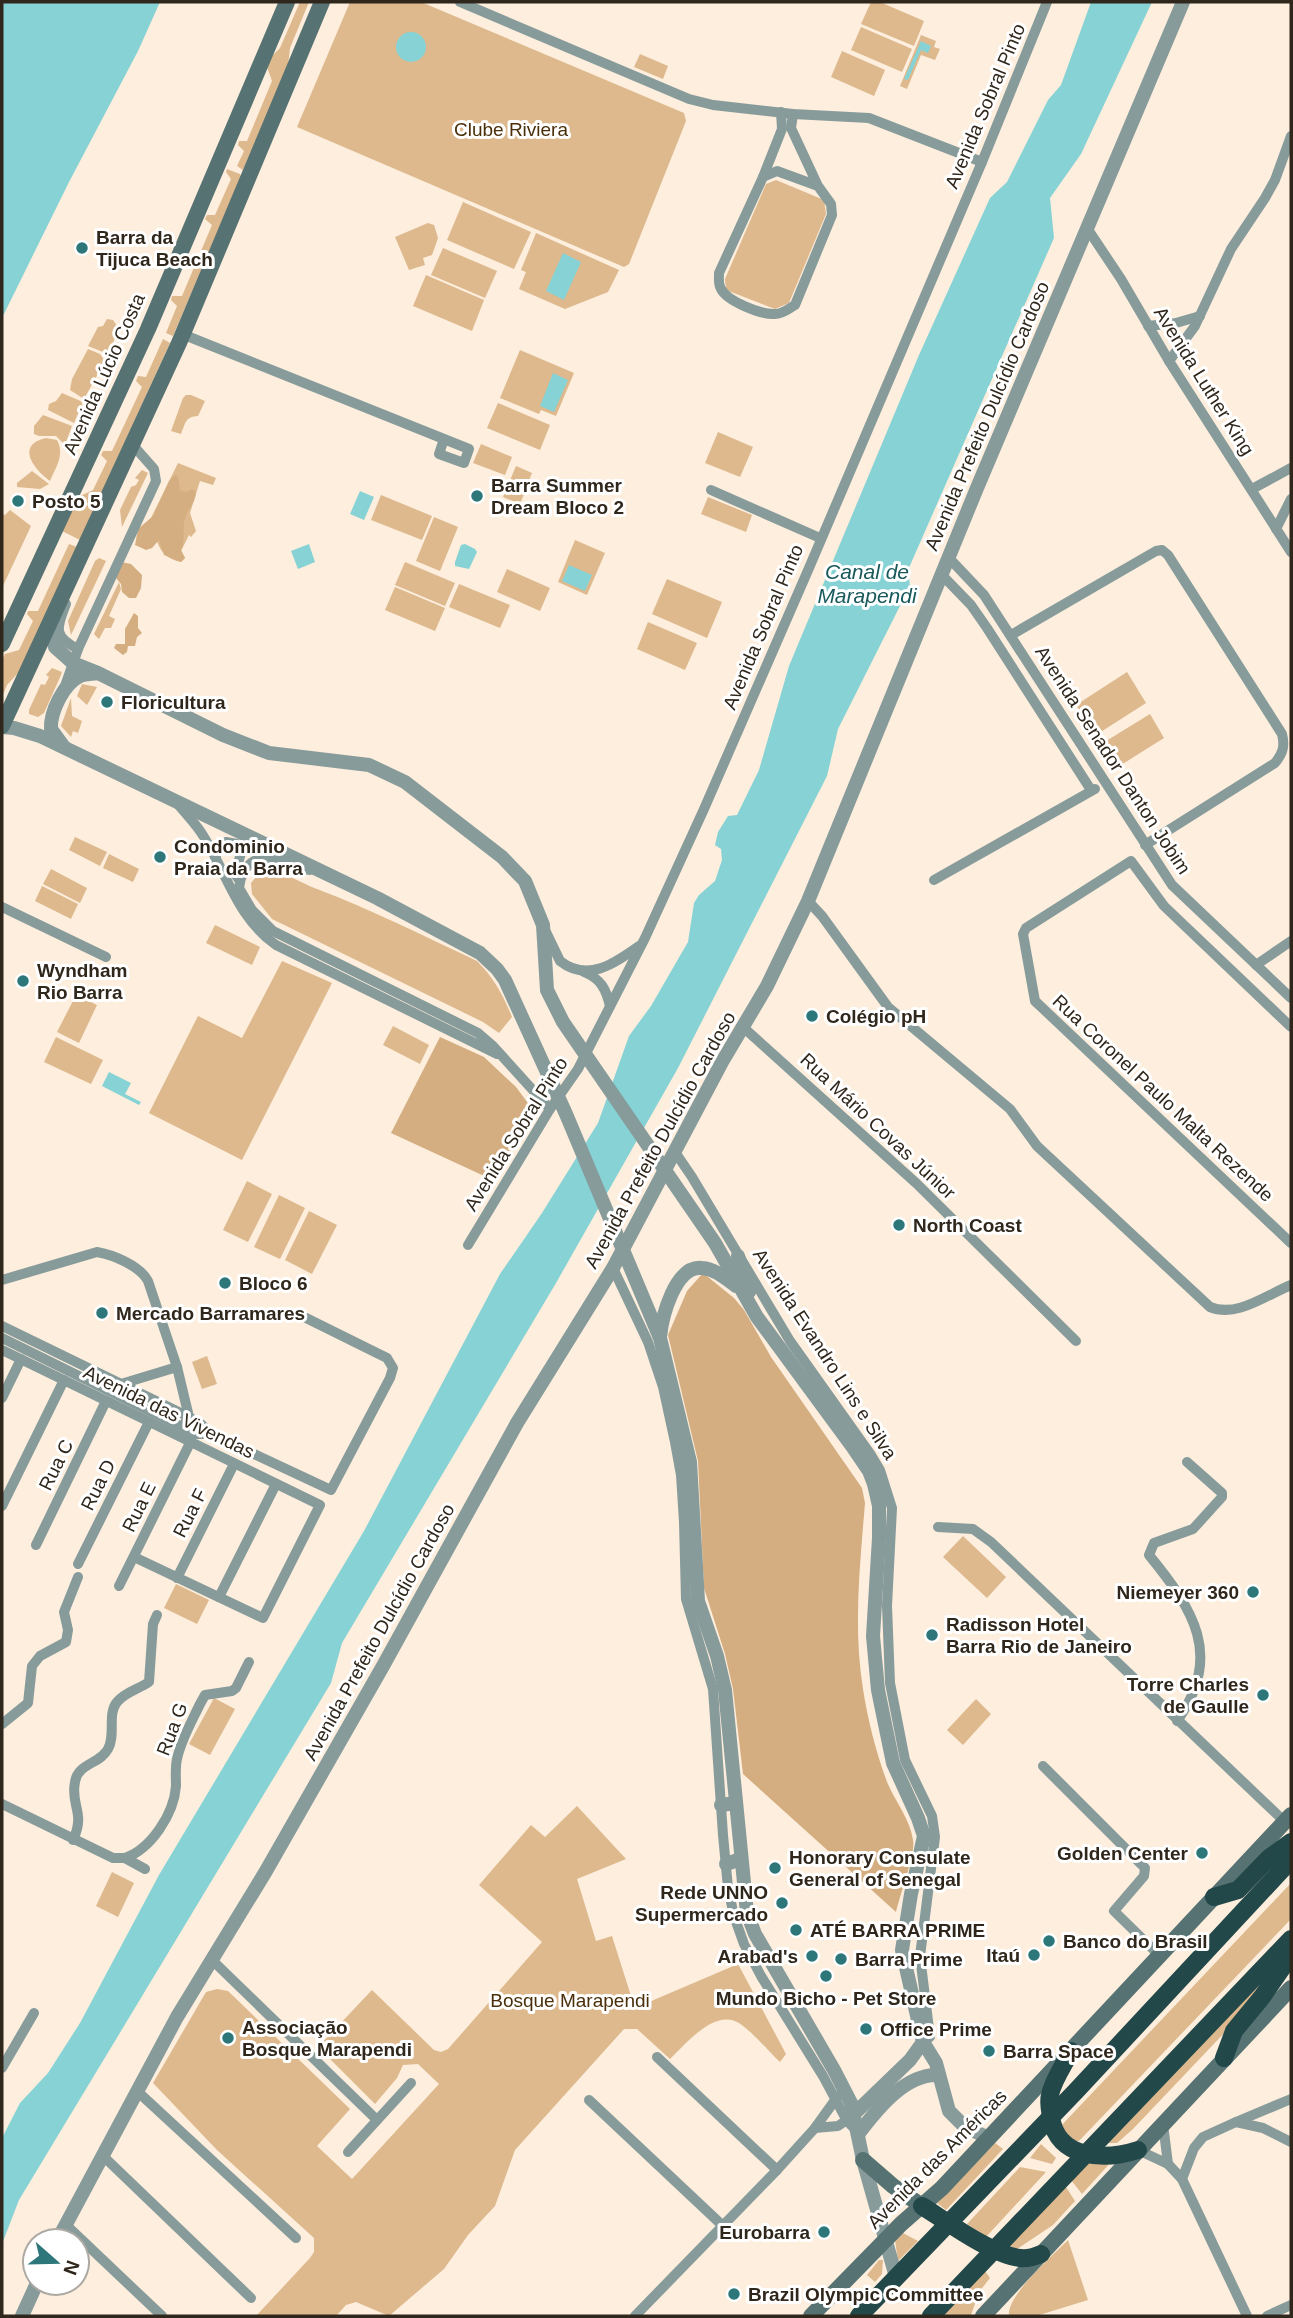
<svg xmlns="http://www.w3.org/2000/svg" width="1293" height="2318" font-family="Helvetica,sans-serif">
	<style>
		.green { fill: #deb98d }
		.forest { fill: #d4ae80 }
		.water { fill: #86d2d5 }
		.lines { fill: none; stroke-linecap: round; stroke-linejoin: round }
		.minor { stroke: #889b9b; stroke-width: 10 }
		.tertiary { stroke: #889b9b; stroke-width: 14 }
		.secondary { stroke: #577272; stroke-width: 16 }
		.trunk { stroke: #22484a; stroke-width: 18 }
		.poi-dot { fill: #2d777a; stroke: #fff; stroke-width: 2.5 }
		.labels { text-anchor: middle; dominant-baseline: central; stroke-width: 6; stroke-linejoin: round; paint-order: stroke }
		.street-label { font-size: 19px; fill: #30271c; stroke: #fff }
		.park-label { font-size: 19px; fill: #4a2f0a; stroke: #fff }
		.poi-label { font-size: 19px; font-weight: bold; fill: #30271c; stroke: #fff; text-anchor: start }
		.water-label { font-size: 21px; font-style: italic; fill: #19595b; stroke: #fff }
	</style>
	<rect width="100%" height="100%" fill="#fdeedd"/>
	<!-- green -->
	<g class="green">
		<polygon points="300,2 309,2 290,48 288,66 243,170 237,166 244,151 238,145 239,141 247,141 272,81 267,67 272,56 280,48"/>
		<polygon points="350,2 421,2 684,113 686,121 629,264 624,267 297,127"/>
		<polygon points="871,2 880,2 924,21 914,46 861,24"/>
		<polygon points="861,27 912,49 902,72 851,50"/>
		<polygon points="921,35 936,41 934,47 940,49 935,60 921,55 907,89 900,86"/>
		<polygon points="842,51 885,70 874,96 831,77"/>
		<polygon points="640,54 668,66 663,79 634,67"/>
		<polygon points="227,169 240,174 241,177 173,336 166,333 177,306 171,300 172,296 182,296 212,225 205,219 207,215 215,215 231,179 226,172"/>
		<polygon points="776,180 824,200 826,214 789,303 775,309 726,290 725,279 766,184"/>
		<polygon points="463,202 531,232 514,269 447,240"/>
		<polygon points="428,223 434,225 438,238 432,255 423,258 425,265 409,270 395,237"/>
		<polygon points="536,233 619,270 608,292 565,309 519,289 526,272 521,270"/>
		<polygon points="443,248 497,271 485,298 431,275"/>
		<polygon points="426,275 484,300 472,331 413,306"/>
		<polygon points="107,319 113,320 119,329 108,354 88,346 98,327 103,326"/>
		<polygon points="163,339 170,343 80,540 62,531 78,497 93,490 107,461 101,455 103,451 112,451 142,387 136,381 138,376 146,377"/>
		<polygon points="88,349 100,354 105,361 84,399 70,390 72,379"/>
		<polygon points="520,350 574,373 556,416 541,410 539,414 500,398"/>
		<polygon points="62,393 83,402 74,423 48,410 49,404 56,401"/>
		<path d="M191,395L205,401L198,416C185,417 186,422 181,434L171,431L183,398L186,395Z"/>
		<polygon points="498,403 550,425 540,450 487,428"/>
		<polygon points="43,415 72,426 65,445 56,436 39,436 34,434 34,426"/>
		<polygon points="718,432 753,447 740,477 705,463"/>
		<path d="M46,438L57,440C65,455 56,467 50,481C34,469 15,445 46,438Z"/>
		<polygon points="481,444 512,457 505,475 473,463"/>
		<path d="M178,463L216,478L213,485L200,481L190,513L196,531L191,537L189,535L181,551L185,558L181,562C157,557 157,540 151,518Z"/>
		<polygon points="516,466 532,473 520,504 503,497"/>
		<polygon points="142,470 148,473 122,527 120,510 131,487 136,485 139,480 135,478"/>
		<polygon points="32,471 49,484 40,489 17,487 17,483"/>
		<polygon points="381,495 432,516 422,540 371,520"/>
		<polygon points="708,497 752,515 746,532 701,514"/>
		<polygon points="10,510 31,526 2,588 2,514 5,515"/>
		<polygon points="434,517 458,527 440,571 416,561"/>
		<polygon points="575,540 605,553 587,595 558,582"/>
		<polygon points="69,544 77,547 19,672 7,685 2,697 2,660 5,654 19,650 33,621 27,614 28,611 38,611"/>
		<polygon points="99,558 106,561 71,635 68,621 95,561"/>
		<polygon points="405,562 455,583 445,606 395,585"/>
		<polygon points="507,569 550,588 540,611 497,592"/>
		<polygon points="667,579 722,602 707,638 652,614"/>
		<polygon points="119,582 121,589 109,616 115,619 111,628 105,628 99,639 94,634"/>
		<polygon points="459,584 510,605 500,628 449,607"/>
		<polygon points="395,587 445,608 435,631 385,610"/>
		<polygon points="648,622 697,643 685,670 637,649"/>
		<polygon points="52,668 62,672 61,675 44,713 38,717 29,714 29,710 41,684 45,685 49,677 46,675"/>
		<polygon points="1127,672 1146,703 1096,735 1076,705"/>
		<polygon points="82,684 97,687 87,705 77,696"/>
		<polygon points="71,698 72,716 82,721 78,733 73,731 71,737 61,726"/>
		<polygon points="1150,714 1164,738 1113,770 1098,746"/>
		<polygon points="75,837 107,852 100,866 69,850"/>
		<polygon points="109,854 139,869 133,882 103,868"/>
		<polygon points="51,869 87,888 80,903 43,884"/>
		<path d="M261,871C285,871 296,881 317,889C372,910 424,936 477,961C494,978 503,995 512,1017L499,1033L483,1022L272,919L252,894L251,883Z"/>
		<polygon points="42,886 78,904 71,919 35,901"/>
		<polygon points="215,925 260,947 252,965 206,943"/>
		<polygon points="282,961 332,983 242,1160 149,1113 198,1016 242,1038"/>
		<polygon points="76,995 97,1005 79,1043 57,1032"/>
		<polygon points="393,1026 429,1045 420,1064 383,1045"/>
		<polygon points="56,1037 103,1060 91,1084 44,1062"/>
		<polygon points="247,1181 272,1194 248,1242 223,1230"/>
		<polygon points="279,1195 305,1208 280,1259 254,1247"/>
		<polygon points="309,1211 337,1225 312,1274 285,1260"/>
		<polygon points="207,1356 217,1384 202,1389 192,1362"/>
		<polygon points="963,1536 1006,1577 987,1598 943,1557"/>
		<polygon points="176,1584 209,1600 197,1624 164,1608"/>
		<polygon points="214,1698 235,1709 210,1755 189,1744"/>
		<polygon points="976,1699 991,1714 963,1745 947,1730"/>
		<path d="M577,1806L626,1859L577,1879L596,1941L612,1936L631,1996L641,2003L649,2002L738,1964L786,2054L780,2062C767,2050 754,2033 739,2023C714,2008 686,2044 670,2059L637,2029H624L515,2150L495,2206L468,2235L444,2269L389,2316L356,2302L346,2305L336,2316H256L310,2258L314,2252V2238L217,2150L153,2083L206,1992L217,1989L228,1991L350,2109L317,2146L352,2179L439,2084L418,2064L403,2065L397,2078L375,2104L318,2047L372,1990L434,2050L441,2052L448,2049L542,1942L479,1885L531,1825L545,1837Z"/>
		<polygon points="112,1872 134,1883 118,1917 96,1906"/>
		<polygon points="1291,1883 1291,1919 1079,2141 1074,2141 1059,2128"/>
		<polygon points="1277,1965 1247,2009 1133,2129 1117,2143 1107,2143"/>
		<polygon points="995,2143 1003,2149 946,2210 937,2203"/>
		<polygon points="1041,2144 1056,2158 1052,2164 1030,2158"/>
		<polygon points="1112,2161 1082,2194 1071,2180 1088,2163"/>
		<polygon points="1020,2167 1046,2172 986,2237 967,2224"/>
		<polygon points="1066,2187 1075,2201 1053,2225 1014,2251 1007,2247"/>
		<polygon points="903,2233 918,2241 898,2261 895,2240"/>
		<path d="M1068,2240L1088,2300L1036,2316H1009C1006,2296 1053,2255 1068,2240Z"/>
		<polygon points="879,2260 883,2260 882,2274 875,2282 867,2275"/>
		<polygon points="985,2271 990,2278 979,2292 971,2315 943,2316"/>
	</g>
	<!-- forest -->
	<g class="forest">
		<path d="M175,475L178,477L180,490L186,492L192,489L196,492C195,505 187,509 185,518C182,529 186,539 181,550L185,558L181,562L164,555L159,540L152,548L146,550L135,545L138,529L153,516L169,481Z"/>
		<polygon points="121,562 131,564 142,575 141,588 136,598 129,598 122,592 121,584 116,578"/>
		<polygon points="134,613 138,616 138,628 142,633 137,637 135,646 128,646 127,652 123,655 114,648 116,644 125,644 125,629"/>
		<polygon points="440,1037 484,1057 516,1087 533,1110 495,1181 391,1133"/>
		<path d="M703,1273L734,1298L744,1310L771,1357L862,1488L865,1503C860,1565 853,1627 863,1689C868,1721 876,1752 887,1782C895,1801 910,1819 913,1840C916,1852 899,1898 896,1912L743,1774L733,1689L725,1654L704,1588L698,1461L668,1335L687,1291Z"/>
	</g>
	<!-- water -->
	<g class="water">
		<polygon points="2,2 160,2 138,51 69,182 2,318"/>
		<polygon points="1091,2 1152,2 1081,154 1050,198 1054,238 908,570 910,586 838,729 827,776 678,1068 556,1283 342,1643 331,1683 19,2200 2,2244 2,2138 20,2103 48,2073 80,2023 159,1875 364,1531 500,1274 542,1213 598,1123 629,1036 651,1006 688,942 694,903 699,895 715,881 722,860 721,849 715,845 718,832 728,816 737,815 759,770 789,666 919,355 990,198 1007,182 1048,100 1061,85"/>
		<circle cx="411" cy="47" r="15"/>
		<polygon points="921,41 931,46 928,53 921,50 908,80 904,79"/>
		<polygon points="563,253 581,262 564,300 546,291"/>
		<polygon points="553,373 568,380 554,412 540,406"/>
		<polygon points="360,491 374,497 364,520 350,514"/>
		<polygon points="309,544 315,562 298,569 291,551"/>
		<polygon points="465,544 475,549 477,552 469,569 455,566 455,562 461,545"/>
		<polygon points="569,565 592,575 585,591 562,581"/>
		<polygon points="109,1072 131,1083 125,1094 141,1102 139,1105 102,1086"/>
	</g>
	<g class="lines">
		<!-- minor -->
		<g class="minor">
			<polyline points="460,2 689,99 713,105 793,114 869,118 982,162"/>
			<path d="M793,114L791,128L818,186L831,204L832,215L795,305C788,309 783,314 775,314C761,315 727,301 721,289C718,284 719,279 719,273L763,177L777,171L818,186"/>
			<polyline points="763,177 782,129 781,112"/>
			<polyline points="1087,228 1121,279 1169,361 1291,552"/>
			<polyline points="1148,326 1176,323 1200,316"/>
			<polyline points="182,334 444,439 469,449 464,463 439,454 444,439"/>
			<polyline points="1169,361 1195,326 1231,249 1265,198 1275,180 1291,136"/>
			<polyline points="1252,489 1291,468"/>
			<polyline points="711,490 820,538"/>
			<polyline points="1276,529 1291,499"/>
			<polyline points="949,558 984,595 1172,885 1291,998"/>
			<polyline points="941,574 971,605 987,628 1091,790"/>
			<path d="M66,604C57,627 52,636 78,649"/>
			<path d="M1011,635L1156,551L1162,550L1168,555L1282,734C1285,746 1283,753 1275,763L1145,845"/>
			<polyline points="64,689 78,649 156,481 154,469 132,444"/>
			<path d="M177,803C186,814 197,825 204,837C228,876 237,917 276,945L497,1054"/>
			<polyline points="215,860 217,851 226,842 237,844 241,853 235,874 240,881"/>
			<path d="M310,870C290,868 270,849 251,863C243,869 240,879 239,888L252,910L273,931L478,1033L493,1046L550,1109"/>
			<polyline points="934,880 1095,789"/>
			<path d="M808,901L822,916L888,1007L1010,1109L1037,1146L1210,1307C1237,1318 1266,1295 1291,1285"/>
			<polyline points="2,907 106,957"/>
			<path d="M546,932L560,961C588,983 615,963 639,946"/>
			<polyline points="1256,965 1291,941"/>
			<path d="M584,972C601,979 606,989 610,1006"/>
			<polyline points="1291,1027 1164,906 1131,861 1026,928 1023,934 1035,1001 1291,1243"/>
			<polyline points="744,1028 916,1183 1076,1341"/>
			<polyline points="675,1152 692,1177 790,1341 871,1455 880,1470 892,1508 887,1606 890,1683 905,1760 932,1816 935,1837 920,1956 930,2037 923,2042"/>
			<polyline points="468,1245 550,1109 578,1069 645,938 704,809 809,568 982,162 1047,2"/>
			<polyline points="613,1268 648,1342 663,1387 675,1442 681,1475 684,1522 686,1599 713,1689 723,1835 728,1888 734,1916 744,1944 761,1976 823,2076 847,2121 859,2133"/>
			<path d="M2,1280L97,1252C114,1255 140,1266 148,1281L177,1367L189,1417L182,1427"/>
			<polyline points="2,1326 189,1417 201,1424 211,1434 331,1490 390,1378 393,1368 387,1358 298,1314"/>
			<polyline points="2,1338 196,1434 211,1434"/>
			<polyline points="2,1350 320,1505 263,1618 134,1557"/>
			<polyline points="121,1384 177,1367"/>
			<polyline points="2,1398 21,1359"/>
			<polyline points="2,1506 64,1380"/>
			<polyline points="938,1527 973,1529 991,1542 1285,1822"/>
			<polyline points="36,1545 106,1401"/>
			<polyline points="78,1564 149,1422"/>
			<polyline points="177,1578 234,1464"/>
			<polyline points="119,1586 190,1443"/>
			<polyline points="219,1597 276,1484"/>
			<path d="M1177,1721C1224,1656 1193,1609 1149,1555L1154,1543L1193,1529L1222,1497V1493L1187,1462"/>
			<polyline points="2,1724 28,1703 32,1666 40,1656 66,1642 68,1630 64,1612 78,1577"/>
			<polyline points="1043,1766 1145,1868 1144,1876 1114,1911 1160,1956"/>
			<polyline points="2,1804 113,1858 125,1858 145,1869"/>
			<path d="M73,1840C86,1812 70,1806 75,1782C78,1763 100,1764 108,1749C116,1735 107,1714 117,1702C125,1692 139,1689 149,1682L153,1624L157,1615"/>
			<path d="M125,1858C151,1849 174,1814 176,1786C176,1777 175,1768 177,1759C181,1740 192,1721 200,1704L205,1695L232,1691L236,1688L249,1662"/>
			<polyline points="211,1959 377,2120"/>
			<polyline points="657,2057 777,2170"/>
			<polyline points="2,2068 34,2013"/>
			<polyline points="137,2091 296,2238"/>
			<polyline points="589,2100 723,2226"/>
			<polyline points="1236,2122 1291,2099"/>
			<polyline points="1163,2124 1168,2164"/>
			<polyline points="815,2128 838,2126 851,2117"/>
			<polyline points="1138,2150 1168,2164 1182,2179 1247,2316"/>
			<polyline points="348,2152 411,2083"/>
			<polyline points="102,2155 251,2298"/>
			<polyline points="1182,2179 1194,2148 1203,2137 1236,2122 1263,2128 1291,2142"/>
			<polyline points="65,2224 162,2316"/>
			<polyline points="635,2316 777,2170 815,2128 838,2096"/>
			<polyline points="1267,2316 1291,2305"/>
		</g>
		<!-- tertiary -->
		<g class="tertiary">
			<polyline points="49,623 55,647 73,663 98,673 223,735 269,753 369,765 405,782 502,857 525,881 543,925 547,990 563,1022 715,1243 757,1317 852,1446 869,1471 874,1484 879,1506 879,1538 873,1636 878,1690 893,1763 918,1818 924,1836 911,1894 902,1950 923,2042 936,2063 949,2111 965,2127 989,2138"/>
			<polyline points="2,727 14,728 40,736 377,898 480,953 497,969 505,980 566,1114 660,1338 690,1462 698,1601 717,1656 725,1690 747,1913 755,1934 834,2070 851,2103 863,2160 896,2277"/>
			<path d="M64,747L51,729C50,712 64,683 80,676C85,674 91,674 97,673"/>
			<polyline points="738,1256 749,1292"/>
			<path d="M660,1337C662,1317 675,1265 702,1268C715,1269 725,1278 736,1286"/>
			<polyline points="721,1805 736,1803"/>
			<polyline points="726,1864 741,1859"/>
			<polyline points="854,2114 910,2060 923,2042"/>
			<path d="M859,2133C878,2108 906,2073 939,2075"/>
			<polyline points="57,2241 177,2017 266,1871 383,1666 517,1423 613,1268 722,1062 767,986 808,901 977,488 1183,2"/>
			<polyline points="22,2316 37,2283"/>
		</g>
		<!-- secondary -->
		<g class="secondary">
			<polyline points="2,644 148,329 287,2"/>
			<polyline points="2,726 179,343 322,2"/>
			<polyline points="863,2160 893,2186 922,2206"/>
			<polyline points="811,2316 901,2224 942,2188 1291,1815"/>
			<polyline points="983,2316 1291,1988"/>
		</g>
		<!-- trunk -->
		<g class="trunk">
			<polyline points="1214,1897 1238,1890 1269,1858 1291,1842"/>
			<path d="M1071,2051C1064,2065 1053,2080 1050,2095C1048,2102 1050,2110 1051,2117C1057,2159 1104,2161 1138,2150"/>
			<polyline points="1224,2058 1234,2031 1262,1997 1291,1955"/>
			<path d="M922,2206C946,2221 992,2255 1020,2258C1027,2259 1034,2257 1041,2254"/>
			<polyline points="859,2316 1076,2091 1291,1860"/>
			<polyline points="931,2316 1291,1939"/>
		</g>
	</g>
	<!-- markers -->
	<g class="poi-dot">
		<circle cx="82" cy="248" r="7"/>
		<circle cx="477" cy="496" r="7"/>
		<circle cx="18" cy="501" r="7"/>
		<circle cx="107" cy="702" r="7"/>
		<circle cx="160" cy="857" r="7"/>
		<circle cx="23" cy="981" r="7"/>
		<circle cx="812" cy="1016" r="7"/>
		<circle cx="899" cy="1225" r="7"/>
		<circle cx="225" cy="1283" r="7"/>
		<circle cx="102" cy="1313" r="7"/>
		<circle cx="1253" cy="1592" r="7"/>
		<circle cx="932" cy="1635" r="7"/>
		<circle cx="1263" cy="1695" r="7"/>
		<circle cx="1202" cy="1853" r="7"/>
		<circle cx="775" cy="1868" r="7"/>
		<circle cx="782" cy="1903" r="7"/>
		<circle cx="796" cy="1930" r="7"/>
		<circle cx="1049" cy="1941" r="7"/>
		<circle cx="1034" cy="1955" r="7"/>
		<circle cx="812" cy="1956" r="7"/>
		<circle cx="841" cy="1959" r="7"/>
		<circle cx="826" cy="1976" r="7"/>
		<circle cx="866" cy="2029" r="7"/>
		<circle cx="228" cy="2038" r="7"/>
		<circle cx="989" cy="2051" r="7"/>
		<circle cx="824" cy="2232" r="7"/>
		<circle cx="734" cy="2294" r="7"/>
	</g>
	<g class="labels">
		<!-- street labels -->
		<g class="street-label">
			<text transform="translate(985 106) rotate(-67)">Avenida Sobral Pinto</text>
			<text transform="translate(104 374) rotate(-66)">Avenida Lúcio Costa</text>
			<text transform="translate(1204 381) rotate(58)">Avenida Luther King</text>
			<text transform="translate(987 416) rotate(-67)">Avenida Prefeito Dulcídio Cardoso</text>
			<text transform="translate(763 627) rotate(-67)">Avenida Sobral Pinto</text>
			<text transform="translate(1113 760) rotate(57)">Avenida Senador Danton Jobim</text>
			<text transform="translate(1163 1098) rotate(43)">Rua Coronel Paulo Malta Rezende</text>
			<text transform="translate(878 1126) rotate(43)">Rua Mário Covas Júnior</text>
			<text transform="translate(516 1134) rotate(-58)">Avenida Sobral Pinto</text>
			<text transform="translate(660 1140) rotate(-61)">Avenida Prefeito Dulcídio Cardoso</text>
			<text transform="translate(825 1354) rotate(57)">Avenida Evandro Lins e Silva</text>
			<text transform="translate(169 1412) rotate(26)">Avenida das Vivendas</text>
			<text transform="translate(56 1465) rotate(-64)">Rua C</text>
			<text transform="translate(98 1485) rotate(-64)">Rua D</text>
			<text transform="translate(139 1507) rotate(-64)">Rua E</text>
			<text transform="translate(190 1513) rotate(-63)">Rua F</text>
			<text transform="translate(379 1632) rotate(-61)">Avenida Prefeito Dulcídio Cardoso</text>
			<text transform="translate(172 1729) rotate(-69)">Rua G</text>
			<text transform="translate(937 2159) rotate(-45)">Avenida das Américas</text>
		</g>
		<!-- park labels -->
		<g class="park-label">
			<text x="511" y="129">Clube Riviera</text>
			<text x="570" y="2000">Bosque Marapendi</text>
		</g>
		<!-- poi labels -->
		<g class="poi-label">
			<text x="96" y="237">Barra da<tspan x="96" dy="22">Tijuca Beach</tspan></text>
			<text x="491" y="485">Barra Summer<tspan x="491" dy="22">Dream Bloco 2</tspan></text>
			<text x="32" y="501">Posto 5</text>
			<text x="121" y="702">Floricultura</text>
			<text x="174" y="846">Condominio<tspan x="174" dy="22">Praia da Barra</tspan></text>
			<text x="37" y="970">Wyndham<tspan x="37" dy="22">Rio Barra</tspan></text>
			<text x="826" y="1016">Colégio pH</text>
			<text x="913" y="1225">North Coast</text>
			<text x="239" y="1283">Bloco 6</text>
			<text x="116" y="1313">Mercado Barramares</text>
			<text x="1239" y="1592" text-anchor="end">Niemeyer 360</text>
			<text x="946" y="1624">Radisson Hotel<tspan x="946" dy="22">Barra Rio de Janeiro</tspan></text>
			<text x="1249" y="1684" text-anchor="end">Torre Charles<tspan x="1249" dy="22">de Gaulle</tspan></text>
			<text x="1188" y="1853" text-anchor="end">Golden Center</text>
			<text x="789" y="1857">Honorary Consulate<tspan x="789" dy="22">General of Senegal</tspan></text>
			<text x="768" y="1892" text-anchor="end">Rede UNNO<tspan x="768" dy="22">Supermercado</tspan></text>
			<text x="810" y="1930">ATÉ BARRA PRIME</text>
			<text x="1063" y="1941">Banco do Brasil</text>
			<text x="1020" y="1955" text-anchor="end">Itaú</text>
			<text x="798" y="1956" text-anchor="end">Arabad's</text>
			<text x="855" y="1959">Barra Prime</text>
			<text x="826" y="1998" text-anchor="middle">Mundo Bicho - Pet Store</text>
			<text x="242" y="2027">Associação<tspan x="242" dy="22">Bosque Marapendi</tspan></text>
			<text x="880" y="2029">Office Prime</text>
			<text x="1003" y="2051">Barra Space</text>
			<text x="810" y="2232" text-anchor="end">Eurobarra</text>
			<text x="748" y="2294">Brazil Olympic Committee</text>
		</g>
		<!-- water labels -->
		<g class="water-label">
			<text x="867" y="571">Canal de<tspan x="867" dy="24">Marapendi</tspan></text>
		</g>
	</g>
	<!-- border -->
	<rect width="1293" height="2318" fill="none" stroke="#30271c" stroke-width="7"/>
	<!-- north arrow -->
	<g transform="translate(56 2262) rotate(110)"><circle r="33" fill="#ffffff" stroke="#aca9a4" stroke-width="2"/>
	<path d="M0-5L12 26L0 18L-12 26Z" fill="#2d777a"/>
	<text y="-10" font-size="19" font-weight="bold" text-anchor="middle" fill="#30271c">N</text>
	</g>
</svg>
